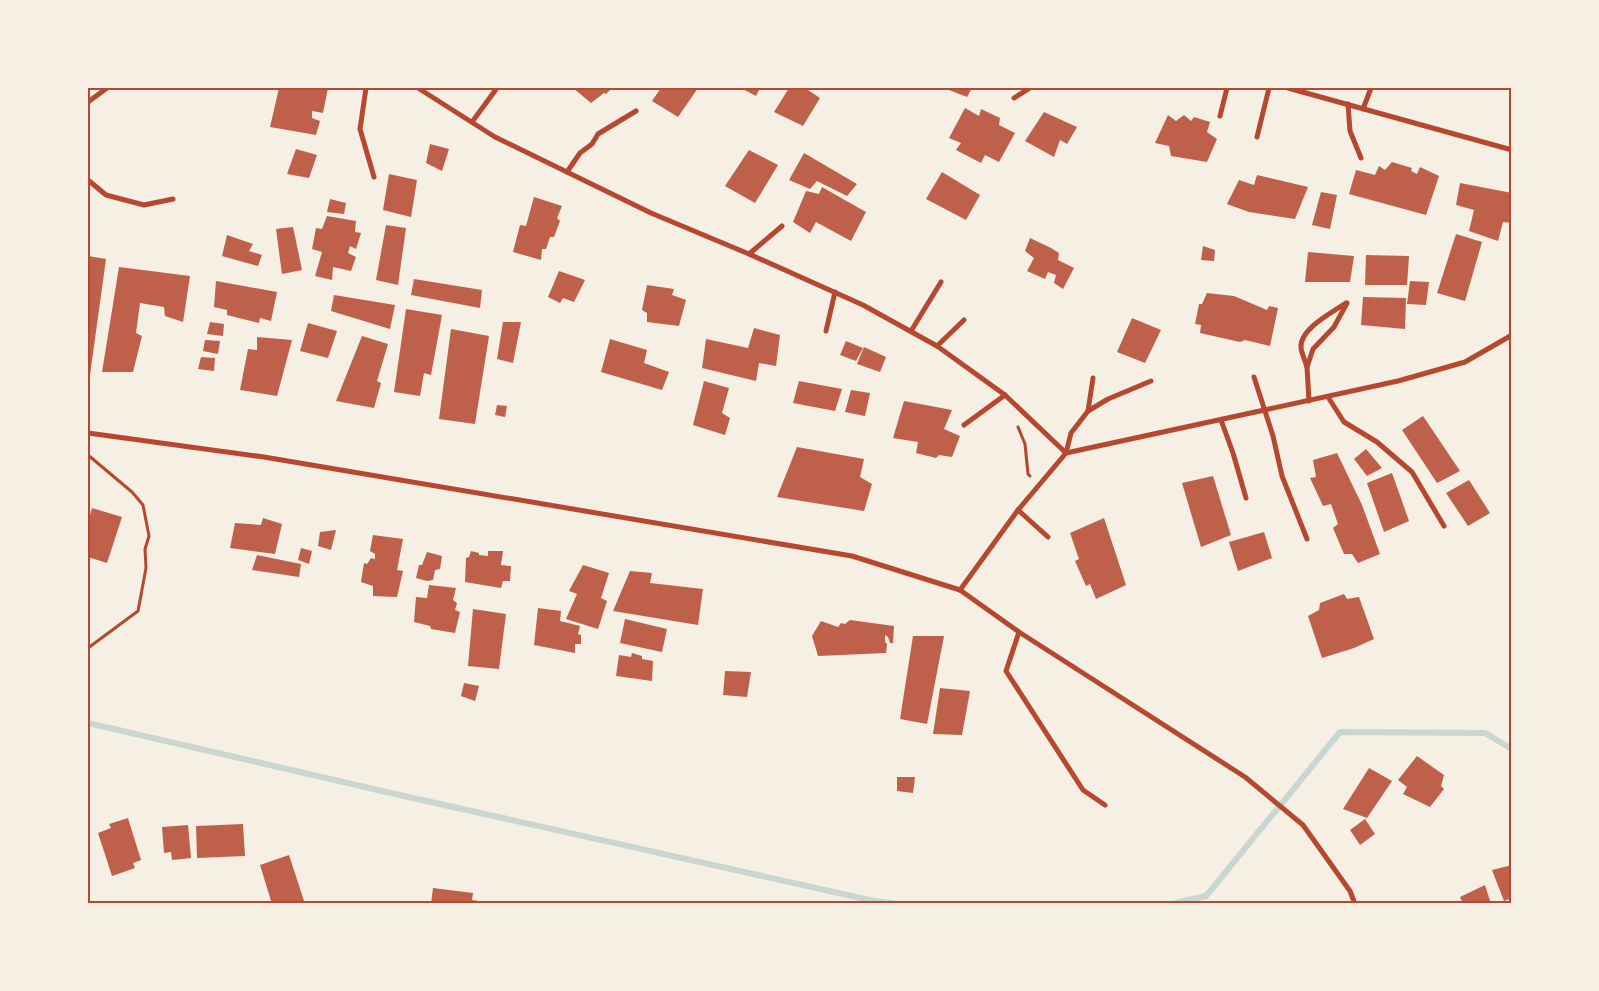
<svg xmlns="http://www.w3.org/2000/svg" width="1599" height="991" font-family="Manrope,sans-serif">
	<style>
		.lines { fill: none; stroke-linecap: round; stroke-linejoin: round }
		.stream { stroke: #c9d6d2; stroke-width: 6 }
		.building { fill: #bf614a }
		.path { stroke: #b5482f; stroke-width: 3 }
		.minor { stroke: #b5482f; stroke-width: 5 }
		.neatline { fill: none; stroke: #b5482f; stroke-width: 2 }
	</style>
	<rect width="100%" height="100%" fill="#f6efe4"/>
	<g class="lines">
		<!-- stream -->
		<g class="stream">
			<polyline points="88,723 395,794 874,901 900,904"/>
			<polyline points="1172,904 1206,896 1340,732 1485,733 1512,749"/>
		</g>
	</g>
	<!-- building -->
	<g class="building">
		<polygon points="279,88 328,88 323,113 312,111 312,118 320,121 316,135 270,127"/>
		<polygon points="573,88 612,88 606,94 604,93 591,103"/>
		<polygon points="661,88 698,88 678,117 652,101"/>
		<polygon points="741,88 760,88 756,96"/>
		<polygon points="789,88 805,88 820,98 803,126 774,112"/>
		<polygon points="944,88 972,88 967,97"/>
		<polygon points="965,108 979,116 981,109 1000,118 999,125 1015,133 999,162 985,155 981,163 956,150 961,143 949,138"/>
		<polygon points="1044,112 1077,127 1067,144 1060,140 1054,157 1025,141"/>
		<polygon points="1168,115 1176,121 1184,115 1191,121 1194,117 1210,122 1207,132 1217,139 1207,162 1171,156 1169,146 1155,143"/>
		<polygon points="430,144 449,149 442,171 426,163"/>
		<polygon points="296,149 317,155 309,178 287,174"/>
		<polygon points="749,150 778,165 755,203 725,186"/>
		<polygon points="804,153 857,184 847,196 817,181 810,189 789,180"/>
		<polygon points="1392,162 1412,168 1411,171 1417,174 1420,167 1439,176 1426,215 1349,194 1356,170 1375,175 1379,166 1385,170"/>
		<polygon points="942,172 980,195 966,220 926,199"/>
		<polygon points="389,174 417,180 411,217 383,210"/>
		<polygon points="1257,175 1308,187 1295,219 1249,212 1227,204 1239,180 1254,185"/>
		<polygon points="1460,183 1512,193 1512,223 1503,222 1498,241 1469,231 1474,210 1456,205"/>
		<polygon points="822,187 866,212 851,241 816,222 810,233 793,222 806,191 819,194"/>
		<polygon points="1321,192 1337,195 1330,229 1312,225"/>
		<polygon points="534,197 562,206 557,218 560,221 554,237 550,237 546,249 542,249 541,260 513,252 520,225 526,226"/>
		<polygon points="330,199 346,203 344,214 327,212"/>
		<polygon points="327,216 356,221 355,232 361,233 356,249 350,246 348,253 356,257 351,271 333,267 332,280 315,276 322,252 312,249 316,228 322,229"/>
		<polygon points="386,225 406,228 398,285 376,280"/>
		<polygon points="293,227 302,270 282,274 276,229"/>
		<polygon points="1456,234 1482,242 1465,301 1437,293"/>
		<polygon points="227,235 253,244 249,251 262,255 258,266 222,256"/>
		<polygon points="1030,238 1051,248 1059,253 1058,260 1074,268 1063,289 1054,283 1056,275 1048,272 1045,279 1027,271 1034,258 1025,251"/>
		<polygon points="1203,246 1215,250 1214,261 1201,260"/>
		<polygon points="1308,252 1354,256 1350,282 1305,282"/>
		<polygon points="1366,255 1409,256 1407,285 1365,285"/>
		<polygon points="88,256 106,259 90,375 88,375"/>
		<polygon points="119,267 190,276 183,322 165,316 164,307 140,303 136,333 142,336 133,372 102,372"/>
		<polygon points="559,271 585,280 574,302 563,298 560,303 548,297"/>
		<polygon points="414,279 482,290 480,308 411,295"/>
		<polygon points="216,281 277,292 271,321 260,318 259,323 227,315 227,310 214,307"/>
		<polygon points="1410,281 1429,282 1426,305 1407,304"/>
		<polygon points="647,285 674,289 672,295 686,300 679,326 647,322 647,313 642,310"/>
		<polygon points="1207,293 1234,296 1267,310 1269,306 1278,308 1270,346 1245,340 1240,342 1200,333 1201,325 1195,324 1199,304 1202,304"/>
		<polygon points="334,295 395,305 390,329 331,311"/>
		<polygon points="1363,297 1406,298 1405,329 1361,325"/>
		<polygon points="406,309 442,315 431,375 424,373 420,396 394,392"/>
		<polygon points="1132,318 1161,330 1145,363 1117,352"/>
		<polygon points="210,322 224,324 223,336 207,334"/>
		<polygon points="503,322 521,322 513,363 497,359"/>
		<polygon points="308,323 337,331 328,358 300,351"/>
		<polygon points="754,328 780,335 776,366 759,363 756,381 702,368 706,339 748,348"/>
		<polygon points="451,329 489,336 475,424 439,419"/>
		<polygon points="362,336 388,344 377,381 381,383 374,408 336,401"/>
		<polygon points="257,337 292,340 277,396 240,390 248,349 257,350"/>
		<polygon points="610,339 647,350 644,363 669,372 662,390 601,372"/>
		<polygon points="205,340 220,341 218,354 203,351"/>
		<polygon points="846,341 863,348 856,361 840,355"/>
		<polygon points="864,347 886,357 880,372 857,364"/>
		<polygon points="201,357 215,358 214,371 198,369"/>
		<polygon points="704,381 729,388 722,413 730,418 725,435 693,425"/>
		<polygon points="799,381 842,389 835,411 793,403"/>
		<polygon points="851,390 870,393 865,416 845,412"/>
		<polygon points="904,401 952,410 944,429 960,436 952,457 939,455 936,458 916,453 918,442 893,438"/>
		<polygon points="497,405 507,406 505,417 495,415"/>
		<polygon points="1423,416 1460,471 1437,483 1402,430"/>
		<polygon points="797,447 864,459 860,477 872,484 864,511 777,497"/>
		<polygon points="1366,449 1382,468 1367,476 1354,459"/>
		<polygon points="1337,453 1362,505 1380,554 1358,563 1352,554 1344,554 1333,528 1338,524 1331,504 1323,506 1310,478 1316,477 1313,460"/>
		<polygon points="1392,473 1409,521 1384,532 1367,483"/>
		<polygon points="1213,476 1231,535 1201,547 1182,483"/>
		<polygon points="1469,480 1490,513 1468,526 1446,493"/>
		<polygon points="92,508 122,517 107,563 88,557 88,522"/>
		<polygon points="263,518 282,524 275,554 230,548 235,523 261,525"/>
		<polygon points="1104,518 1126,585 1096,599 1090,584 1086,586 1075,561 1079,559 1070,533"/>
		<polygon points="336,530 331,550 318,546 320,532"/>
		<polygon points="1264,532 1272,558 1238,571 1229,542"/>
		<polygon points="373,535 403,539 397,570 403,571 397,597 373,596 373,586 361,582 364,563 367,564 371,558 375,559 375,554 370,551"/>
		<polygon points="301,548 312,551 309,564 298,560"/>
		<polygon points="471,551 479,553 479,555 488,556 488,551 503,551 501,565 511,566 510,581 503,581 501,588 465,582 466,558 469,557"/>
		<polygon points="427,552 442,556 440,569 435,570 433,580 427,581 416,578 419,565 422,565"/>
		<polygon points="257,555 301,564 299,577 252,570"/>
		<polygon points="583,565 609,573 601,598 607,601 598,629 566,619 577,594 569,591"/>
		<polygon points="630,571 652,573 650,583 703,589 698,625 613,611"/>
		<polygon points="429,585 456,588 453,600 457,603 455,610 460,612 455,633 431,629 430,626 414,622 416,597 427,598"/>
		<polygon points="1344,594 1347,599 1359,597 1374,639 1354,648 1322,658 1308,616 1319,610 1320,603"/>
		<polygon points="538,608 561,611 560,621 580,626 578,634 581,635 581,644 575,644 575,653 534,645"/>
		<polygon points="473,609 506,614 499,669 468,666"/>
		<polygon points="625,619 667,629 662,652 620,643"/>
		<polygon points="850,620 894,626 893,643 890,643 888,637 885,635 885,642 887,644 886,653 818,656 812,636 821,621 838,627 841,623 845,624"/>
		<polygon points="913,636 944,636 927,724 900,719"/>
		<polygon points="632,653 642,656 642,659 653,661 652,681 616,676 619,655 631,657"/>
		<polygon points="725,671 751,672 747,697 723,695"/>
		<polygon points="464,683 479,686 475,701 461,696"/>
		<polygon points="940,688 970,691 962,735 933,734"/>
		<polygon points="1417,756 1444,775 1441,786 1444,789 1430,807 1403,794 1407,787 1398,780"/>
		<polygon points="1369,768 1392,781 1367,818 1343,809"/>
		<polygon points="897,777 915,777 913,793 897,791"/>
		<polygon points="128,818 141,860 133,863 135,868 112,876 98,833 111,828 109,824"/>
		<polygon points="1365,819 1375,834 1360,845 1350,830"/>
		<polygon points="243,824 245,856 197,858 196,826"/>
		<polygon points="188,825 191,858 172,860 171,852 164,853 162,827"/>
		<polygon points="289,855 305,904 272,904 260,865"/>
		<polygon points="1512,865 1512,898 1504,901 1492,870"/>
		<polygon points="1485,885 1491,904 1463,904 1460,897"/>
		<polygon points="433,888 473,893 472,900 479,901 479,904 431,904"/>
	</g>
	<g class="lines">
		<!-- path -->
		<g class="path">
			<polyline points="1018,427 1025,444 1028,474 1030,476"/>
			<polyline points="88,455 132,492 143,505 149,536 145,549 146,568 138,611 88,648"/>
		</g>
		<!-- minor -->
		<g class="minor">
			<polyline points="366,88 360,129 374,177"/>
			<polyline points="418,88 495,137 651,213 749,254 863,305 937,346 1005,395 1066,453"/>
			<polyline points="1288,88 1512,150"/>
			<polyline points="1014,98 1030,88"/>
			<polyline points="88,102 107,88"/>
			<polyline points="1348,104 1350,131 1361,158"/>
			<polyline points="1363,109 1371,88"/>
			<polyline points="1220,116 1227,88"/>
			<polyline points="472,122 497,88"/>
			<polyline points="1257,137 1269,88"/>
			<polyline points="567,172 580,153 592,144 598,134 636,111"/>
			<polyline points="88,180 106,195 144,205 173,199"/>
			<polyline points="749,254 782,226"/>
			<polyline points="826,331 835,292"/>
			<polyline points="911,331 941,282"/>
			<polyline points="937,346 964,320"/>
			<path d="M1307,367C1305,361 1302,354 1301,348C1299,329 1333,312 1346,303"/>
			<polyline points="1254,377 1273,436 1282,476 1307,539"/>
			<polyline points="1328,397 1344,422 1377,442 1412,472 1444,526"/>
			<polyline points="1309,401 1307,367 1313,349 1334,327 1347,303"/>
			<polyline points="1088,411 1108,399 1151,381"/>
			<polyline points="1221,420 1233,453 1246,498"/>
			<polyline points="964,425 1005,395"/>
			<polyline points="88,433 264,457 852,556 960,590 1019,632 1245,777 1303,825 1350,891 1355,904"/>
			<polyline points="1066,453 1071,433 1088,411 1093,378"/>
			<polyline points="1018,510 1048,537"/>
			<polyline points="960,590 1018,510 1066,453 1398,381 1465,362 1512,335"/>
			<polyline points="1019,632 1006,671 1083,790 1105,805"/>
		</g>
	</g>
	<!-- border -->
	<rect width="1599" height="991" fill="none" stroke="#f6efe4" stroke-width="178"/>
	<rect x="89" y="89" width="1421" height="813" class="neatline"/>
</svg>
